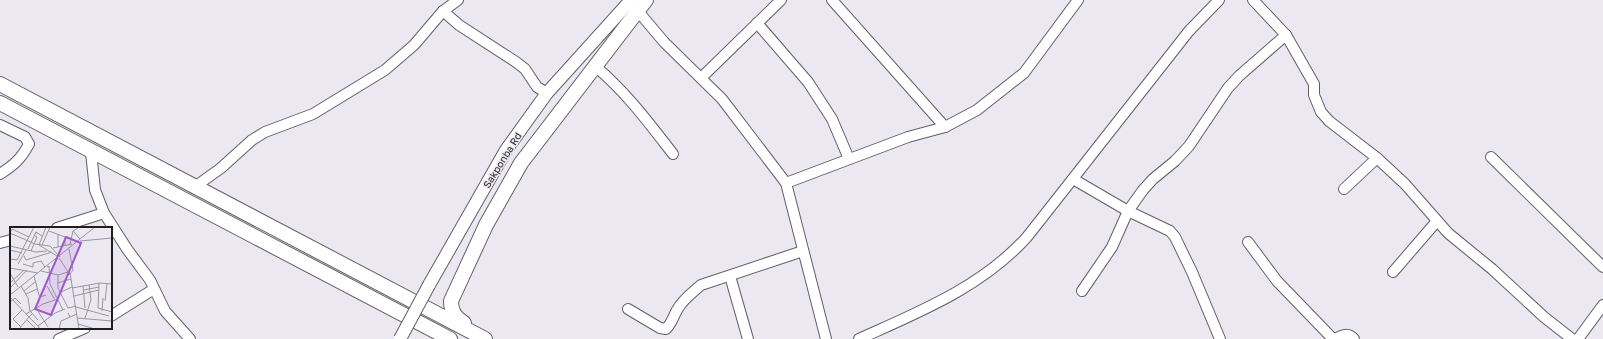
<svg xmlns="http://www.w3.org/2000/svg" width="1603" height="339" font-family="'Golos Text',sans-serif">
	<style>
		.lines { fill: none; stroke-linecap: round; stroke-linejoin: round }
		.minor-casing { stroke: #615f66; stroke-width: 12 }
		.major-casing { stroke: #615f66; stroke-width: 14 }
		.highway-casing { stroke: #615f66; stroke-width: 16 }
		.minor { stroke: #fff; stroke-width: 10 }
		.major { stroke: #fff; stroke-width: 12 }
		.highway { stroke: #fff; stroke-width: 14 }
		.major-bridge-casing { stroke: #615f66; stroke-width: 14; stroke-linecap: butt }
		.major-bridge { stroke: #fff; stroke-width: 12 }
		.labels { text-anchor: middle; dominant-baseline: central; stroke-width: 3; stroke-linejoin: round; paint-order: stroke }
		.street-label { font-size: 10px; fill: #1e1d20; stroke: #ebe8f1 }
		.inset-road { fill: none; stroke: #99979d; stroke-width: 1 }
		.view { fill: #9e59ce; fill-opacity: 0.15; stroke: #9e59ce; stroke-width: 2 }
		.inset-edge { fill: none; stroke: #1e1d20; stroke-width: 2 }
	</style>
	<rect width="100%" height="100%" fill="#ebe8f1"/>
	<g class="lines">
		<!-- minor casing -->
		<g class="minor-casing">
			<g id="minor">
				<polyline points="832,0 945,127"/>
				<polyline points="1253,0 1286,35 1314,84 1314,95 1321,112 1329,121 1377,158 1405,184 1448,233 1492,269 1544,317 1572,339"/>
				<polyline points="637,10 664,42 722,99 786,183 826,339"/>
				<polyline points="443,11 459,25 516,62 525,69 537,87 547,93"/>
				<polyline points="757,23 808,82 832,119 849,159"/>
				<path d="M595,66C626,92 649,123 673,154"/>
				<polyline points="701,78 781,0"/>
				<path d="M0,125L25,137L29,144C21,159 14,165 0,174"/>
				<polyline points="91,152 95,190 104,213 127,249 150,280 165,311 190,339"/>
				<polyline points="1491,157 1603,267"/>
				<polyline points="1073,179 1128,211 1170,231 1175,237 1192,272 1220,339"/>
				<polyline points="786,183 908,137 945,127 977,110 1024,73 1078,0"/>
				<polyline points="196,186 221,168 252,140 265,132 313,114 385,70 414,45 443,11 458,0"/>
				<polyline points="1344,189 1377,158"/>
				<polyline points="57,228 104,213"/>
				<polyline points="1248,242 1277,281 1333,339"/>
				<polyline points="0,243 11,240"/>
				<polyline points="1393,272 1437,221"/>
				<polyline points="730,276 748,339"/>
				<polyline points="1082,291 1112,247 1128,211 1143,190 1153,179 1175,161 1189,146 1228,88 1239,76 1286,35"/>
				<path d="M628,309L660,328L666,329C672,323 673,317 677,310C682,300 693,292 701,285L803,251"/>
				<polyline points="111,316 154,289"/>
				<polyline points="59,339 85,328"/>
				<path d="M859,339C919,312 982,287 1027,237L1189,31L1219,0"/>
				<path d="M1335,339C1342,335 1348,332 1354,339"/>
				<polyline points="1578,339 1603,305"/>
			</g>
		</g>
		<!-- major casing -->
		<g class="major-casing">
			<polyline id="major" points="429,285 506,150 547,93 631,0"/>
		</g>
		<!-- highway casing -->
		<g class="highway-casing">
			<g id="highway">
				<polyline points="0,84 485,339"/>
				<polyline points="0,103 450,339"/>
				<path d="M464,323C455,317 451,312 451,301L486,225L521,163L646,0"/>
			</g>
		</g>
		<!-- minor -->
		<use href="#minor" class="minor"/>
		<!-- major -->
		<use href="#major" class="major"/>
		<!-- highway -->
		<use href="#highway" class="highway"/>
		<!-- major-bridge casing -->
		<g class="major-bridge-casing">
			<polyline id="major-bridge" points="400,339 429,285"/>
		</g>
		<!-- major-bridge -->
		<use href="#major-bridge" class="major-bridge"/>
	</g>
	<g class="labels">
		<!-- street labels -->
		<g class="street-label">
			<text transform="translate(502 160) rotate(-58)">Sakponba Rd</text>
		</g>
	</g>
	<!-- overview -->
	<g transform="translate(10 227)">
		<rect width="102" height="102" fill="#ebe8f1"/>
		<path class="inset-road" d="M68,1L63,4L70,12M39,4L55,10V18M0,6L2,2L19,10M0,6L25,17L40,19L50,30M48,7V20M70,14L102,11M60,17L63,4M29,18L36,0M29,18L47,29M32,18L40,0M0,19L26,25L37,24M43,21L62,17M18,22L26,5L32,9M59,22L63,43L60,47M0,23L12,26M21,24L27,10L24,8M14,29L16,33L42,25M49,31L60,48M0,32L7,33L24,0M8,37L16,23M13,37L23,40V36L31,34L35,40M37,40L39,39L40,57L53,83M0,41L28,46M31,44L48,48L58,45M0,46L8,60M60,46L69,102M48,48V61L58,81L66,79M24,49L29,68L30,70L36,68M0,56L14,43M47,56L61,52M89,56L88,81L102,85M11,59L18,71L20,84L28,93M37,59L45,73M73,59L75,81M0,61L17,43M62,61L90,56L102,57M74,63L89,60M14,64L25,55M51,65L62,60M16,67L27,62M0,68L85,0M64,69L89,63M0,70L17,88L19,90L22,87M95,74L97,57M0,75L5,71L11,77M66,80L99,89M26,81L38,100M92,84L93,71M58,86L60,90L67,87M16,87L33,77L48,72M67,91L102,94M75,91L81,73L79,58M17,93L26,102M68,97L85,102M11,100L3,92L12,83M9,102L19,90L28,99M30,102L28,99L45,86L55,82M49,102L51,94L60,90"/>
		<path class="view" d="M56,10L71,16L41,88L25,82Z"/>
		<rect width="102" height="102" class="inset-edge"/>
	</g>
</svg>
